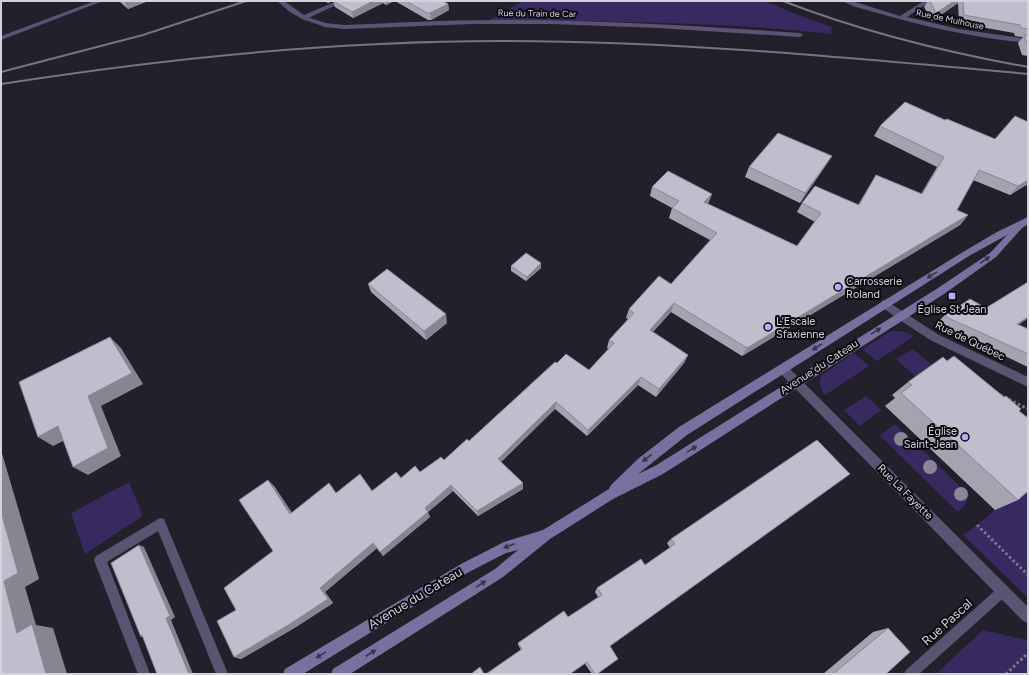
<svg xmlns="http://www.w3.org/2000/svg" width="1029" height="675" font-family="Figtree,sans-serif">
	<style>
		.green { fill: #382961 }
		.lines { fill: none; stroke-linecap: round; stroke-linejoin: round }
		.path { stroke: #7c7b84; stroke-width: 3; stroke-dasharray: 2.5 2.5; stroke-linecap: butt }
		.service { fill: #5a5472; fill-rule: evenodd }
		.minor { fill: #5a5472; fill-rule: evenodd }
		.secondary { fill: #7a70a0; fill-rule: evenodd }
		.rail { stroke: #77767f; stroke-width: 2 }
		.tree { fill: #898797 }
		.wall { fill: #a5a3b0 }
		.shaded-wall { fill: #868590 }
		.building { fill: #c0becd; stroke: #868590 }
		.oneway { fill: #373349 }
		.poi-dot { fill: #baaaf7; stroke: #0b0a0f; stroke-width: 1.5 }
		.labels { text-anchor: middle; dominant-baseline: central; stroke-width: 4; stroke-linejoin: round; paint-order: stroke }
		.far-street-label { font-size: 9px; fill: #d3d2da; stroke: #0b0a0f }
		.poi-label { font-size: 11px; fill: #d3d2da; stroke: #0b0a0f; text-anchor: start }
		.street-label { font-size: 11px; fill: #d3d2da; stroke: #0b0a0f }
		.near-street-label { font-size: 13px; fill: #d3d2da; stroke: #0b0a0f }
	</style>
	<rect width="100%" height="100%" fill="#22202b"/>
	<!-- green -->
	<g class="green">
		<path d="M523,1H765L798,15L832,27L831,34C718,21 603,22 489,20Z"/>
		<polygon points="891,331 902,331 914,336 877,361 862,349"/>
		<polygon points="913,349 933,366 916,377 896,359"/>
		<path d="M854,353L869,366L825,395C820,389 818,382 822,375Z"/>
		<polygon points="866,396 881,410 860,426 844,410"/>
		<polygon points="895,424 969,495 965,505 958,512 880,436"/>
		<polygon points="129,482 143,516 85,554 71,513"/>
		<polygon points="1028,482 1028,598 963,535 977,525"/>
		<polygon points="983,630 1026,640 1028,638 1028,674 936,674"/>
	</g>
	<g class="lines">
		<!-- path -->
		<g class="path">
			<polyline points="1000,395 1028,409"/>
			<polyline points="977,525 1028,575"/>
			<polyline points="1006,674 1028,653"/>
		</g>
		<!-- service -->
		<g class="service">
			<polygon points="95,1 103,1 1,40 1,36"/>
			<path d="M304,16L326,23L344,25C394,23 445,20 495,20C597,20 699,26 800,33L803,35L800,37L658,28L552,24H473L344,29L325,27L302,19V17Z"/>
			<polygon points="160,518 164,519 228,674 216,674 158,531 107,562 150,674 138,674 94,560 96,556"/>
			<polygon points="1003,585 1007,587 1009,591 1007,595 919,674 904,674 906,670 999,587"/>
		</g>
		<!-- minor -->
		<g class="minor">
			<polygon points="277,1 284,1 304,15 337,1 345,1 304,20 290,12"/>
			<path d="M843,1H852L900,16L924,1H931L907,17L959,29L1028,39V43C976,38 925,27 874,12C865,9 851,7 843,1Z"/>
			<polygon points="885,300 939,335 1028,377 1028,387 932,341 898,319 882,307 880,304 882,301"/>
			<polygon points="783,365 787,366 1028,607 1028,623 1023,621 779,372 778,369 779,366"/>
		</g>
		<!-- secondary -->
		<path class="secondary" d="M1028,217V224L1022,228L996,257L944,294L663,474L613,499L550,539L503,577L350,674H331L333,669L495,569L518,550L506,553L469,572L303,674H283L285,669L461,564L504,542L543,530L609,489L611,485L639,458L679,427L963,252L997,232ZM1007,235L990,253L938,288L655,466L638,474L687,435L969,256Z"/>
		<!-- rail -->
		<g class="rail">
			<path d="M783,1C863,32 944,52 1028,67"/>
			<polyline points="1,72 143,35 246,1"/>
			<path d="M1,84C167,58 333,41 501,41C677,41 853,58 1028,74"/>
		</g>
	</g>
	<!-- trees -->
	<g class="tree">
		<circle cx="901" cy="439" r="7"/>
		<circle cx="930" cy="467" r="7"/>
		<circle cx="961" cy="494" r="7"/>
	</g>
	<!-- wall -->
	<g class="wall">
		<polygon points="119,1 148,1 128,9"/>
		<polygon points="324,1 394,1 386,5 383,3 353,18 335,7 333,1 328,3"/>
		<polygon points="395,1 443,1 448,4 449,10 431,20 428,20"/>
		<polygon points="928,1 1028,1 1028,56 1022,55 1018,43 1023,37 1015,36 1014,33 959,23 958,3 932,21 924,7"/>
		<polygon points="945,120 995,139 1028,122 1028,184 1010,195 973,180 957,210 968,215 960,225 742,356 671,312 653,332 688,355 684,363 656,397 638,385 587,436 555,409 501,462 523,489 478,516 453,491 428,512 430,517 383,556 377,548 325,592 333,603 296,627 241,659 234,657 236,610 273,551 274,486 292,513 336,493 372,491 401,478 420,472 444,460 469,441 557,363 589,370 609,349 607,348 609,340 628,319 626,318 629,309 671,284 710,240 669,218 672,208 650,196 652,187 712,194 708,204 797,246 815,222 797,212 802,203 858,205 876,175 921,194 937,167 874,136 880,126"/>
		<polygon points="826,165 800,203 745,177 749,167"/>
		<polygon points="541,263 541,268 526,281 511,271 511,266"/>
		<polygon points="1028,282 1028,318 1018,325 1028,329 1028,367 936,324 944,316 986,308"/>
		<polygon points="368,284 447,323 426,340 371,292"/>
		<polygon points="947,361 1019,411 1018,500 995,510 885,406 895,398 892,395 908,382"/>
		<polygon points="817,440 610,646 597,674 592,674 585,664 521,650 518,645 518,643 568,617 598,597 595,592 597,588 645,565 670,548 667,543 671,539"/>
		<polygon points="888,628 886,674 823,674 873,632"/>
	</g>
	<!-- shaded-wall -->
	<g class="shaded-wall">
		<polygon points="124,1 148,1 128,9"/>
		<polygon points="327,1 333,1 328,3"/>
		<polygon points="373,1 383,1 383,3 353,18 352,12"/>
		<polygon points="386,1 394,1 386,5"/>
		<polygon points="954,1 959,1 958,3 932,21 936,13"/>
		<polygon points="448,4 449,10 431,20 430,13"/>
		<polygon points="832,156 826,165 800,203 805,193"/>
		<polygon points="1028,180 1028,184 1010,195 1018,186"/>
		<polygon points="712,194 708,203 701,211 704,202"/>
		<polygon points="968,215 960,225 742,356 747,348"/>
		<polygon points="541,263 541,268 526,281 527,277"/>
		<polygon points="674,303 671,312 647,338 650,330"/>
		<polygon points="446,314 447,323 426,340 424,331"/>
		<polygon points="1028,317 1028,318 1007,333 1017,324"/>
		<polygon points="110,337 121,348 143,384 101,406 121,456 88,475 73,467 88,396"/>
		<polygon points="688,355 684,363 656,397 659,389"/>
		<polygon points="641,377 638,385 587,436 588,430"/>
		<polygon points="556,402 555,409 498,465 498,459"/>
		<polygon points="58,426 73,436 53,446 38,437"/>
		<polygon points="1,450 39,579 25,587 36,625 53,628 67,674 46,674 17,633 4,581 1,511"/>
		<polygon points="268,480 274,486 296,519 290,514"/>
		<polygon points="523,483 523,489 478,516 477,511"/>
		<polygon points="451,485 453,491 428,512 430,517 383,556 380,552 425,508"/>
		<polygon points="373,543 377,548 325,592 333,603 296,627 241,659 234,657"/>
		<polygon points="139,545 144,547 175,617 171,620 193,674 189,674 166,618"/>
	</g>
	<!-- building -->
	<g class="building">
		<polygon points="333,1 373,1 352,12"/>
		<polygon points="406,1 443,1 448,4 430,13 427,13"/>
		<polygon points="930,1 954,1 936,13"/>
		<polygon points="963,1 1028,1 1028,29 1021,28 1020,25 964,15"/>
		<polygon points="1024,35 1028,36 1028,48 1028,47"/>
		<polygon points="905,102 945,120 947,119 995,139 1015,116 1028,122 1028,180 1018,186 979,170 957,210 968,215 747,348 674,303 650,330 688,355 659,389 641,377 588,430 556,402 498,459 523,483 477,511 451,485 425,508 428,512 380,552 373,543 320,588 328,599 290,624 234,657 217,621 236,610 224,588 273,551 239,500 268,480 290,514 329,483 336,493 360,474 372,491 396,472 401,478 415,466 420,472 441,457 444,460 467,439 469,441 555,362 557,363 566,354 589,370 614,343 609,340 634,313 629,309 659,276 671,284 717,233 672,208 679,201 652,187 668,171 712,194 704,202 797,246 821,213 802,203 815,186 859,205 876,175 922,194 944,157 880,126"/>
		<polygon points="778,133 832,156 805,193 749,167"/>
		<polygon points="526,253 541,263 527,277 511,266"/>
		<polygon points="387,269 446,314 424,331 368,284"/>
		<polygon points="1028,282 1028,317 1017,324 1028,329 1028,354 944,316 970,299 986,308"/>
		<polygon points="110,337 132,373 88,396 108,448 73,467 58,426 38,437 19,382"/>
		<polygon points="954,356 1004,397 1006,396 1021,409 1019,411 1028,418 1028,491 1018,500 901,393 912,385 908,382 943,357 947,361"/>
		<polygon points="817,440 850,474 610,646 618,659 597,674 595,674 587,662 570,674 486,674 522,649 518,643 564,611 568,617 602,595 597,588 641,559 645,565 675,544 671,539"/>
		<polygon points="1,511 18,573 4,581 17,633 32,624 46,674 1,674"/>
		<polygon points="139,545 170,616 166,618 189,674 157,674 142,635 141,637 111,563"/>
		<polygon points="888,628 910,652 886,674 833,674"/>
		<polygon points="480,667 484,674 471,674"/>
	</g>
	<!-- one-way arrows -->
	<defs><path id="oneway-solid" d="M-6-.8H1V-3.2L6.5 0L1 3.2V.8H-6Z"/></defs>
	<g class="oneway">
		<use href="#oneway-solid" transform="translate(985 260) rotate(-35)"/>
		<use href="#oneway-solid" transform="translate(932 275) rotate(148)"/>
		<use href="#oneway-solid" transform="translate(876 331) rotate(-32)"/>
		<use href="#oneway-solid" transform="translate(817 347) rotate(148)"/>
		<use href="#oneway-solid" transform="translate(692 449) rotate(-32)"/>
		<use href="#oneway-solid" transform="translate(647 458) rotate(142)"/>
		<use href="#oneway-solid" transform="translate(509 546) rotate(159)"/>
		<use href="#oneway-solid" transform="translate(481 584) rotate(-32)"/>
		<use href="#oneway-solid" transform="translate(371 653) rotate(-33)"/>
		<use href="#oneway-solid" transform="translate(321 655) rotate(149)"/>
	</g>
	<!-- markers -->
	<g class="poi-dot">
		<circle cx="838" cy="287" r="4"/>
		<rect x="948" y="292" width="8" height="8" rx="2"/>
		<circle cx="768" cy="327" r="4"/>
		<circle cx="965" cy="437" r="4"/>
	</g>
	<g class="labels">
		<!-- far-street labels -->
		<g class="far-street-label">
			<text transform="translate(537 13) rotate(1)">Rue du Train de Car</text>
			<text transform="translate(950 19) rotate(12)">Rue de Mulhouse</text>
		</g>
		<!-- poi labels -->
		<g class="poi-label">
			<text x="846" y="281">Carrosserie<tspan x="846" dy="13">Roland</tspan></text>
			<text x="952" y="309" text-anchor="middle">Église St Jean</text>
			<text x="776" y="321">L’Escale<tspan x="776" dy="13">Sfaxienne</tspan></text>
			<text x="957" y="431" text-anchor="end">Église<tspan x="957" dy="13">Saint-Jean</tspan></text>
		</g>
		<!-- street labels -->
		<g class="street-label">
			<text transform="translate(970 341) rotate(26)">Rue de Québec</text>
			<text transform="translate(819 367) rotate(-33)">Avenue du Cateau</text>
			<text transform="translate(905 492) rotate(45)">Rue La Fayette</text>
		</g>
		<!-- near-street labels -->
		<g class="near-street-label">
			<text transform="translate(415 598) rotate(-31)">Avenue du Cateau</text>
			<text transform="translate(947 622) rotate(-42)">Rue Pascal</text>
		</g>
	</g>
	<!-- border -->
	<rect width="1029" height="675" fill="none" stroke="#d3d2da" stroke-width="4"/>
</svg>
